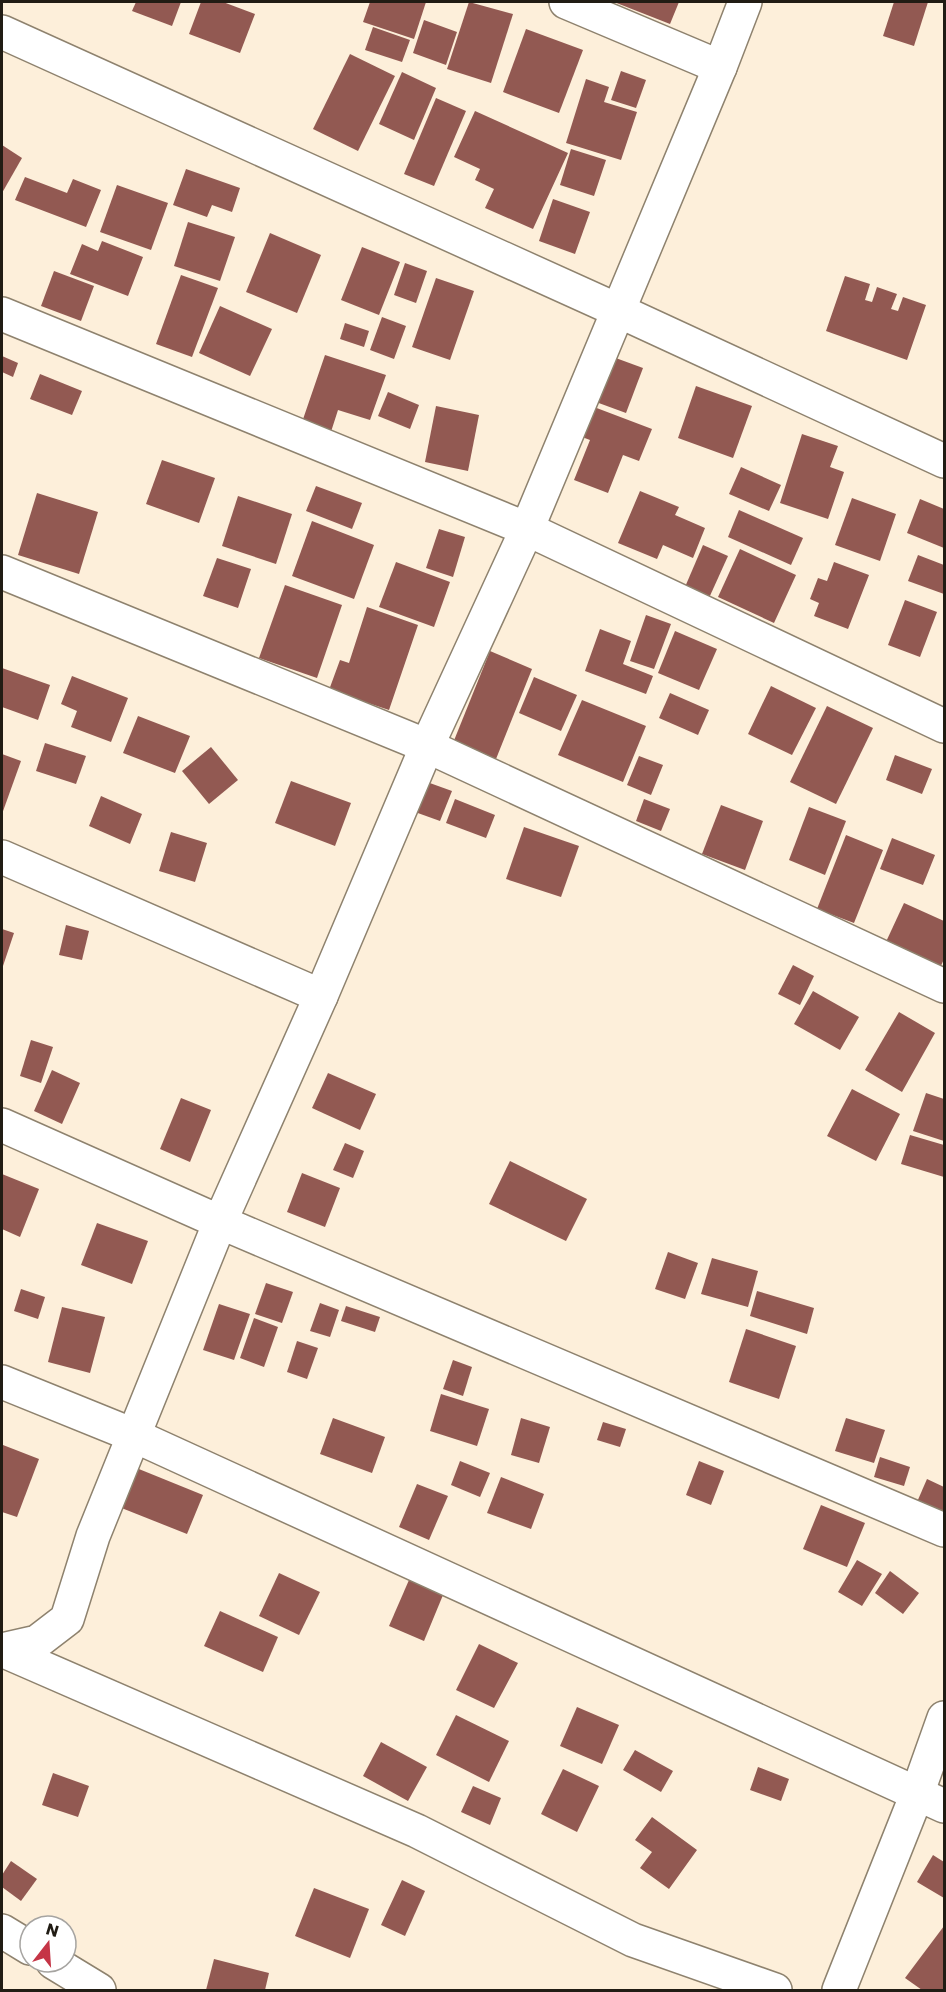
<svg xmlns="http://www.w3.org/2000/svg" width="946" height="1992" font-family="Poppins,sans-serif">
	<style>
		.building { fill: #925952 }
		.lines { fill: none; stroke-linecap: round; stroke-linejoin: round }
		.minor-casing { stroke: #8e826e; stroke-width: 36 }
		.minor { stroke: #fff; stroke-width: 33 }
	</style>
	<rect width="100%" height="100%" fill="#fdefda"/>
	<!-- building -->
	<g class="building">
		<polygon points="136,2 181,2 172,26 132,11"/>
		<polygon points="201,2 223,2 255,14 240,53 189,34"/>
		<polygon points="370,2 426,2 414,39 363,22"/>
		<polygon points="469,2 513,14 491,83 447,69"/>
		<polygon points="614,2 679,2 670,24"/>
		<polygon points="894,2 928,2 914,46 883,36"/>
		<polygon points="424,20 457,32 446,65 413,53"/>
		<polygon points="373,27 410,40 402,62 365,50"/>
		<polygon points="526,29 583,50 559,113 503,92"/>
		<polygon points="350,54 395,76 358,151 313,129"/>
		<polygon points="621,71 646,80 636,108 611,100"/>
		<polygon points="402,72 436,88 414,140 379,124"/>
		<polygon points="586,79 609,87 604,102 637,112 621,160 566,143"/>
		<polygon points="436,98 466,111 434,186 404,174"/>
		<polygon points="475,111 568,153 533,229 485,208 494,189 475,180 480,169 454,157"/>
		<polygon points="2,145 22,158 2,193"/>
		<polygon points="571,149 606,160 594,196 560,185"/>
		<polygon points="186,169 240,188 232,212 212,205 207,217 173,205"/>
		<polygon points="25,177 67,193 73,179 101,190 86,227 15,200"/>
		<polygon points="117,185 168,203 151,250 100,232"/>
		<polygon points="553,199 590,212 575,254 539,241"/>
		<polygon points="188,222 235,237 220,281 174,266"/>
		<polygon points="270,233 321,255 297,313 246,292"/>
		<polygon points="102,241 143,257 128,296 70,274 82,244 98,251"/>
		<polygon points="362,247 400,262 379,315 341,300"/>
		<polygon points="405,263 427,271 416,303 394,295"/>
		<polygon points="54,271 94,286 81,321 41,306"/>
		<polygon points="181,275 218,288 192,357 156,344"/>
		<polygon points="845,276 870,284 865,300 872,302 877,287 897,294 891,309 898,311 903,297 926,305 907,360 826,331"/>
		<polygon points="436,278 474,291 450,360 412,347"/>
		<polygon points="220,306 272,329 250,376 199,353"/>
		<polygon points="382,317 406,326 394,359 370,350"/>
		<polygon points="345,323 369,331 364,347 340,339"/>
		<polygon points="325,355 386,375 370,420 338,410 329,438 300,428"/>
		<polygon points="2,356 18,363 13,377 2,372"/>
		<polygon points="613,357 643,368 626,413 596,402"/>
		<polygon points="40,374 82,391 72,415 30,399"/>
		<polygon points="696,386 752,406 733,458 678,438"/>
		<polygon points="388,392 419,405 410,429 378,416"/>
		<polygon points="436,406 479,415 468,471 425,462"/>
		<polygon points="594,407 652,429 639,461 623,455 608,493 574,480 590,440 582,437"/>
		<polygon points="802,434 838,446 830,467 844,472 828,519 780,503"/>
		<polygon points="162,460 215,478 199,523 146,504"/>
		<polygon points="741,467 781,485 769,511 729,494"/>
		<polygon points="316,486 362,503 352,529 306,511"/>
		<polygon points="640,491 679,507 675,515 705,528 693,558 663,545 657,559 618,543"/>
		<polygon points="37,493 98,512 79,574 18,555"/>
		<polygon points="238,496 292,514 276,564 222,546"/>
		<polygon points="852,498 896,514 880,561 835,545"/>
		<polygon points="920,499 944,509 944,548 907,533"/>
		<polygon points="739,510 803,538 791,565 728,537"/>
		<polygon points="312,521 374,545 354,599 292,576"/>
		<polygon points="439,529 465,537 453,577 426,568"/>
		<polygon points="703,545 728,556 709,598 685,587"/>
		<polygon points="740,549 796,575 774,623 718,597"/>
		<polygon points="918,555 944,565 944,594 908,581"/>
		<polygon points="217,558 251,569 238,608 203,596"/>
		<polygon points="396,562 450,582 434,627 379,607"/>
		<polygon points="834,562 869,575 848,629 814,616 819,603 810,599 818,578 827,581"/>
		<polygon points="285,585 342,605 317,678 259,658"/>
		<polygon points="905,600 937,612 920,657 888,645"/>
		<polygon points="367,607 418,625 389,710 329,690 340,660 349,663"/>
		<polygon points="646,615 671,624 654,669 630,661"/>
		<polygon points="600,629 631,641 623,664 653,676 646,694 585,671"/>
		<polygon points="675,631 717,649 699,690 658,673"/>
		<polygon points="490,651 532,669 496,759 453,743"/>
		<polygon points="2,668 50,685 38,720 2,707"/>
		<polygon points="72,676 128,698 111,742 71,727 77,711 61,704"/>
		<polygon points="534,677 577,695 561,731 519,713"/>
		<polygon points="771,686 816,708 792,755 748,734"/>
		<polygon points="670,693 709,710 698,735 659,718"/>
		<polygon points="582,700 646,726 623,782 558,755"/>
		<polygon points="827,706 873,728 836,804 790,782"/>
		<polygon points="138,716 190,736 175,773 123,753"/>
		<polygon points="45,743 86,756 76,784 36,771"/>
		<polygon points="211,747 238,780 209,804 182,771"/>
		<polygon points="2,754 21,761 2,814"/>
		<polygon points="895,755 932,769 922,794 886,780"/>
		<polygon points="639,756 663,765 651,795 627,785"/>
		<polygon points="291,781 351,803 335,846 275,823"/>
		<polygon points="427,782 452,791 440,821 415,812"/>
		<polygon points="101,796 142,814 130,844 89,826"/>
		<polygon points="455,799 495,815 486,838 446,823"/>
		<polygon points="644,799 670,809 661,831 636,821"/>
		<polygon points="721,805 763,821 745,870 702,854"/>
		<polygon points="809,807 846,821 825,875 789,860"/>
		<polygon points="524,827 579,846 561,897 506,879"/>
		<polygon points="171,832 207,843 195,882 159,871"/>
		<polygon points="846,835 883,850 854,923 817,909"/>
		<polygon points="892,838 935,855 923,885 880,869"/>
		<polygon points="904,903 944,921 944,959 940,968 885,944"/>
		<polygon points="66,925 89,931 82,960 59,955"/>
		<polygon points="2,929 14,933 2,969"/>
		<polygon points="793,965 814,976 800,1005 778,994"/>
		<polygon points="813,991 859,1017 840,1050 794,1024"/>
		<polygon points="899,1012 935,1033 902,1092 865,1070"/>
		<polygon points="31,1040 53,1047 41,1083 20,1076"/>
		<polygon points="52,1070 80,1083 62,1124 34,1111"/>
		<polygon points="328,1073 376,1094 360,1130 312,1108"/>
		<polygon points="852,1089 900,1114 876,1161 827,1136"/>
		<polygon points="926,1093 944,1099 944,1141 913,1131"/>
		<polygon points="181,1098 211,1110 190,1162 160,1149"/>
		<polygon points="910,1135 944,1145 944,1177 901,1164"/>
		<polygon points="345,1143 364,1151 353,1178 333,1170"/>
		<polygon points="510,1161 587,1199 566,1241 489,1204"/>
		<polygon points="302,1173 340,1188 325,1227 287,1212"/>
		<polygon points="2,1174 39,1189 20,1237 2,1229"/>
		<polygon points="97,1223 148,1241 132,1284 81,1265"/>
		<polygon points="668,1252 698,1263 685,1299 655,1289"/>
		<polygon points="712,1258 758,1271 748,1307 701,1294"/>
		<polygon points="266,1283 293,1292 282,1323 255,1314"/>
		<polygon points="21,1289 45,1297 38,1319 14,1311"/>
		<polygon points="757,1291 814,1308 807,1334 750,1316"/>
		<polygon points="320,1303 339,1310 330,1337 310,1331"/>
		<polygon points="219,1304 250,1314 234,1360 203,1350"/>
		<polygon points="346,1306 380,1317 375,1332 341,1321"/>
		<polygon points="62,1307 105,1317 90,1373 48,1362"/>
		<polygon points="254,1318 278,1327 264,1367 240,1358"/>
		<polygon points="746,1329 796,1346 779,1399 729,1382"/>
		<polygon points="297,1341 318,1348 307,1379 287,1372"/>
		<polygon points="453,1360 472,1367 463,1396 443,1389"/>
		<polygon points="441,1394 489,1409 477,1446 430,1431"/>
		<polygon points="333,1418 385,1437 372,1473 320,1454"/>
		<polygon points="521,1418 550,1427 539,1463 511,1455"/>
		<polygon points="846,1418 885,1430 874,1463 835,1451"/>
		<polygon points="603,1422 626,1429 620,1447 597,1440"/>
		<polygon points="3,1445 39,1459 17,1517 2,1512"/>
		<polygon points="880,1457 910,1467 904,1486 874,1477"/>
		<polygon points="460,1461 490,1473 480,1497 451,1485"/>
		<polygon points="699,1461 724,1471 711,1505 686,1495"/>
		<polygon points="129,1465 203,1495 187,1534 114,1505"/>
		<polygon points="501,1477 544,1494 531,1529 487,1513"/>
		<polygon points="927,1479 944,1487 944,1514 917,1502"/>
		<polygon points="417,1484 448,1496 429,1540 399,1527"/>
		<polygon points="821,1505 865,1523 847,1567 803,1549"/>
		<polygon points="857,1560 882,1574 862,1606 838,1592"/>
		<polygon points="890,1571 919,1593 903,1614 875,1593"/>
		<polygon points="279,1573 320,1592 299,1635 259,1616"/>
		<polygon points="409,1580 443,1595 424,1641 389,1626"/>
		<polygon points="220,1611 278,1637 263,1672 204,1646"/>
		<polygon points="479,1644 518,1663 494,1708 456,1690"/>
		<polygon points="577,1707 619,1725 602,1764 560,1746"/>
		<polygon points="456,1715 509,1741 489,1782 436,1755"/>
		<polygon points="381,1742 427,1767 408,1801 363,1776"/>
		<polygon points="635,1750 673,1771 661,1792 623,1770"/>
		<polygon points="758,1767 789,1779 781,1801 750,1790"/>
		<polygon points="563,1769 599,1786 577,1832 541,1814"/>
		<polygon points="53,1773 89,1786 78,1817 42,1805"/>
		<polygon points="473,1786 501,1798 490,1825 461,1812"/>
		<polygon points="652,1817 697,1850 669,1889 640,1868 652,1852 635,1840"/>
		<polygon points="933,1855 944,1862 944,1898 917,1882"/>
		<polygon points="11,1861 37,1879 21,1901 2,1887 2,1875"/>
		<polygon points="402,1880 425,1891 405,1936 381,1925"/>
		<polygon points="314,1888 369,1909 350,1958 295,1936"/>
		<polygon points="944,1926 944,1990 922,1990 905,1978"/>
		<polygon points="214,1959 269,1973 265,1990 206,1990"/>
	</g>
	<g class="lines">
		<!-- minor casing -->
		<g class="minor-casing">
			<g id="minor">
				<polyline points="566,2 720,67"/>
				<polyline points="2,32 617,310 944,461"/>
				<polyline points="2,314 527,529 944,726"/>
				<polyline points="2,572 427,746 944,986"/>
				<polyline points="2,857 321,996"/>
				<polyline points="2,1125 220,1222 321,996 427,746 527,529 720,67 745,2"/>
				<polyline points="2,1382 133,1435 944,1806"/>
				<polyline points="2,1650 37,1642 67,1619 93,1536 220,1222 944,1530"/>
				<polyline points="2,1650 417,1831 633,1940 775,1990"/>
				<polyline points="2,1931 30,1948"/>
				<polyline points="53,1962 99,1990"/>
				<polyline points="839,1990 917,1794 944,1718"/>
			</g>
		</g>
		<!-- minor -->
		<use href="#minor" class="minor"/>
	</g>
	<!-- border -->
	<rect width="946" height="1992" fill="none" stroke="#211c14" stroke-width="6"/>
	<!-- north arrow -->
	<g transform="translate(48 1944) rotate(17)"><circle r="28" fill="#ffffff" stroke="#a6a4a1" stroke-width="1.5"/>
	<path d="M0-4.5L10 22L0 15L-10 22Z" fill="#c53546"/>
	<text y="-9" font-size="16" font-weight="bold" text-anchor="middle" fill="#211c14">N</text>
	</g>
</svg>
